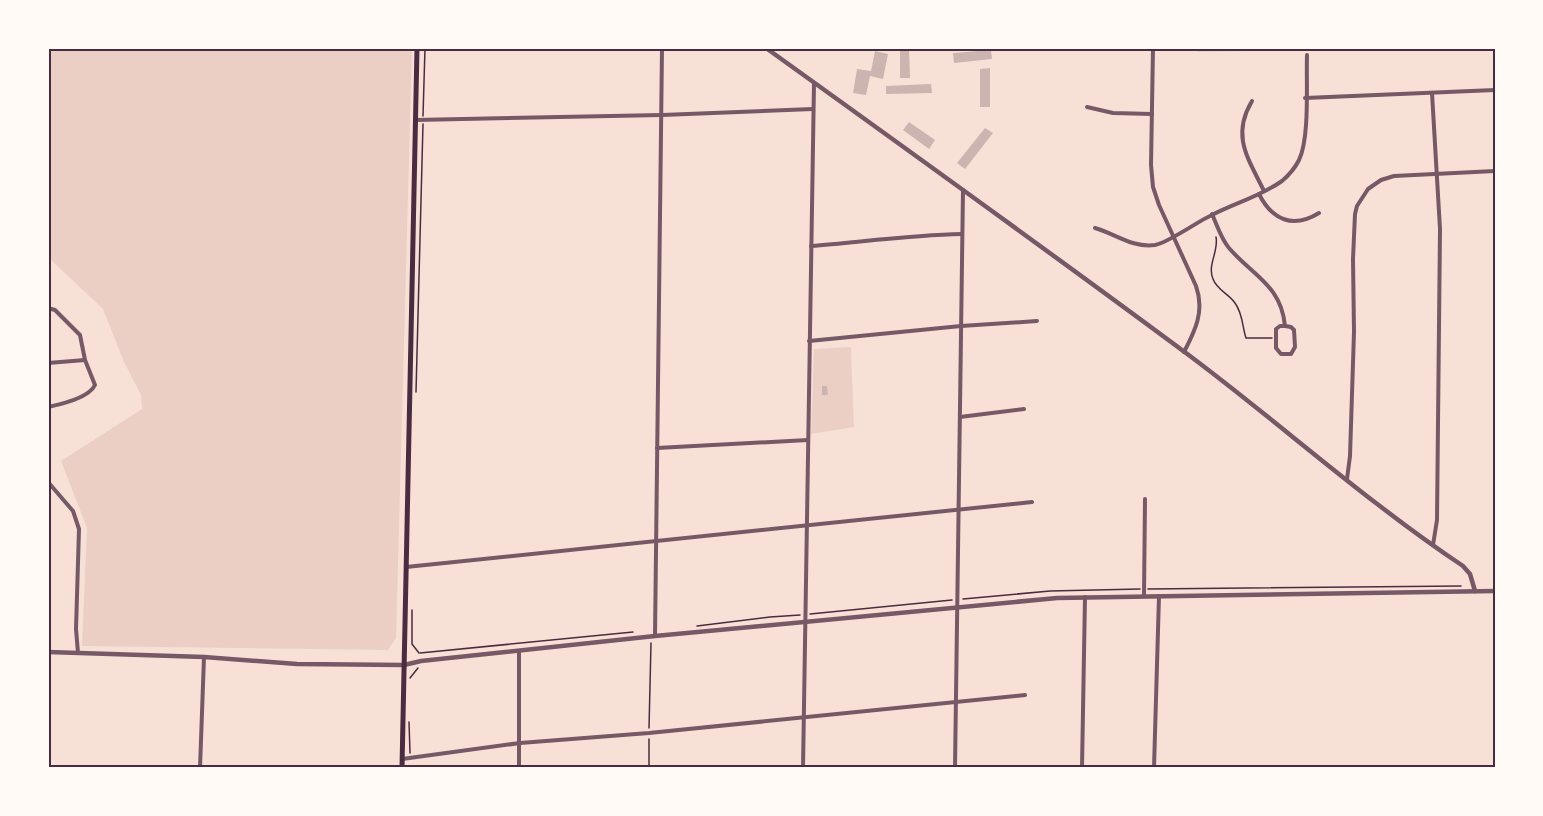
<svg xmlns="http://www.w3.org/2000/svg" width="1543" height="816" font-family="Arial,sans-serif">
	<style>
		.green { fill: #ebcfc5 }
		.building { fill: #ccb4b1 }
		.lines { fill: none; stroke-linecap: round; stroke-linejoin: round }
		.path { stroke: #4a2c40; stroke-width: 1.5 }
		.minor { stroke: #755966; stroke-width: 4 }
		.tertiary { stroke: #755966; stroke-width: 4.5 }
		.secondary { stroke: #4a2c40; stroke-width: 5 }
		.neatline { fill: none; stroke: #4a2c40; stroke-width: 2 }
	</style>
	<rect width="100%" height="100%" fill="#f7e1d7"/>
	<!-- green -->
	<g class="green">
		<polygon points="48,48 412,48 396,638 388,650 82,646 87,528 61,461 142,409 141,395 124,362 103,309 48,257"/>
		<polygon points="1197,48 1432,48 1197,52"/>
		<polygon points="851,347 854,427 811,434 814,349"/>
	</g>
	<!-- building -->
	<g class="building">
		<polygon points="900,48 909,48 910,78 900,78"/>
		<polygon points="991,50 992,59 954,63 953,53"/>
		<polygon points="875,51 888,54 883,79 870,76 866,95 853,93 857,69 871,71"/>
		<polygon points="990,68 990,107 980,107 980,69"/>
		<polygon points="931,84 932,93 886,94 886,86"/>
		<polygon points="909,122 935,140 929,149 903,130"/>
		<polygon points="985,128 993,133 965,169 957,163"/>
		<polygon points="822,386 827,386 828,395 822,395"/>
	</g>
	<g class="lines">
		<!-- path -->
		<g class="path">
			<polyline points="1242,48 1291,48"/>
			<polyline points="423,116 425,48"/>
			<path d="M1216,237C1219,251 1207,265 1213,279C1217,290 1229,294 1235,303C1243,314 1242,326 1246,338H1272"/>
			<polyline points="416,392 423,124"/>
			<polyline points="1148,589 1461,586"/>
			<polyline points="963,599 1050,591 1140,589"/>
			<polyline points="412,610 412,644 419,653"/>
			<polyline points="810,614 952,600"/>
			<polyline points="697,626 770,617 800,615"/>
			<polyline points="420,653 633,632"/>
			<polyline points="410,678 418,668"/>
			<polyline points="409,722 410,753"/>
			<polyline points="649,728 651,643"/>
			<polyline points="649,768 649,739"/>
		</g>
		<!-- minor -->
		<g class="minor">
			<path d="M1153,48L1151,165L1153,187L1159,205L1196,286C1205,311 1195,331 1184,352"/>
			<polyline points="1432,93 1440,229 1437,520 1433,545"/>
			<polyline points="1305,98 1495,90"/>
			<path d="M1252,101C1231,136 1248,158 1264,191"/>
			<polyline points="1087,107 1113,113 1152,114"/>
			<polyline points="415,120 662,115 813,109"/>
			<path d="M1259,194C1272,220 1293,229 1319,213"/>
			<path d="M1212,214C1217,225 1221,239 1229,248C1253,276 1281,285 1285,326H1280L1276,329V348L1281,354H1291L1295,347L1294,330L1291,327L1285,326"/>
			<path d="M1095,228C1116,234 1132,248 1155,245C1168,243 1198,221 1212,215C1235,203 1261,196 1282,181C1289,175 1295,168 1299,160C1310,137 1306,82 1307,55"/>
			<path d="M811,246C861,242 911,235 962,234"/>
			<path d="M48,308L55,310L80,335L85,360L95,385C89,398 62,404 48,407"/>
			<polyline points="809,341 961,326 1037,321"/>
			<polyline points="48,363 85,360"/>
			<polyline points="960,417 1024,409"/>
			<polyline points="657,448 808,440"/>
			<polyline points="1347,479 1350,456 1354,332 1353,259 1355,214 1357,206 1368,189 1381,180 1394,176 1495,171"/>
			<polyline points="48,482 73,511 79,529 76,629 78,653"/>
			<polyline points="406,567 1032,502"/>
			<polyline points="1144,596 1145,499"/>
			<polyline points="655,636 662,48"/>
			<polyline points="519,652 519,768"/>
			<polyline points="402,759 520,743 649,733 1025,695"/>
			<polyline points="200,768 204,657"/>
			<polyline points="803,768 814,83"/>
			<polyline points="955,768 963,190"/>
			<polyline points="1082,768 1085,597"/>
			<polyline points="1154,768 1159,596"/>
		</g>
		<!-- tertiary -->
		<g class="tertiary">
			<path d="M766,48C908,150 1050,252 1190,356C1282,425 1367,502 1463,566L1470,574L1475,591"/>
			<polyline points="48,652 204,657 297,664 404,665 421,661 655,636 1057,598 1495,591"/>
		</g>
		<!-- secondary -->
		<polyline class="secondary" points="402,768 417,48"/>
	</g>
	<!-- border -->
	<rect width="1543" height="816" fill="none" stroke="#fffaf5" stroke-width="99"/>
	<rect x="50" y="50" width="1444" height="716" class="neatline"/>
</svg>
